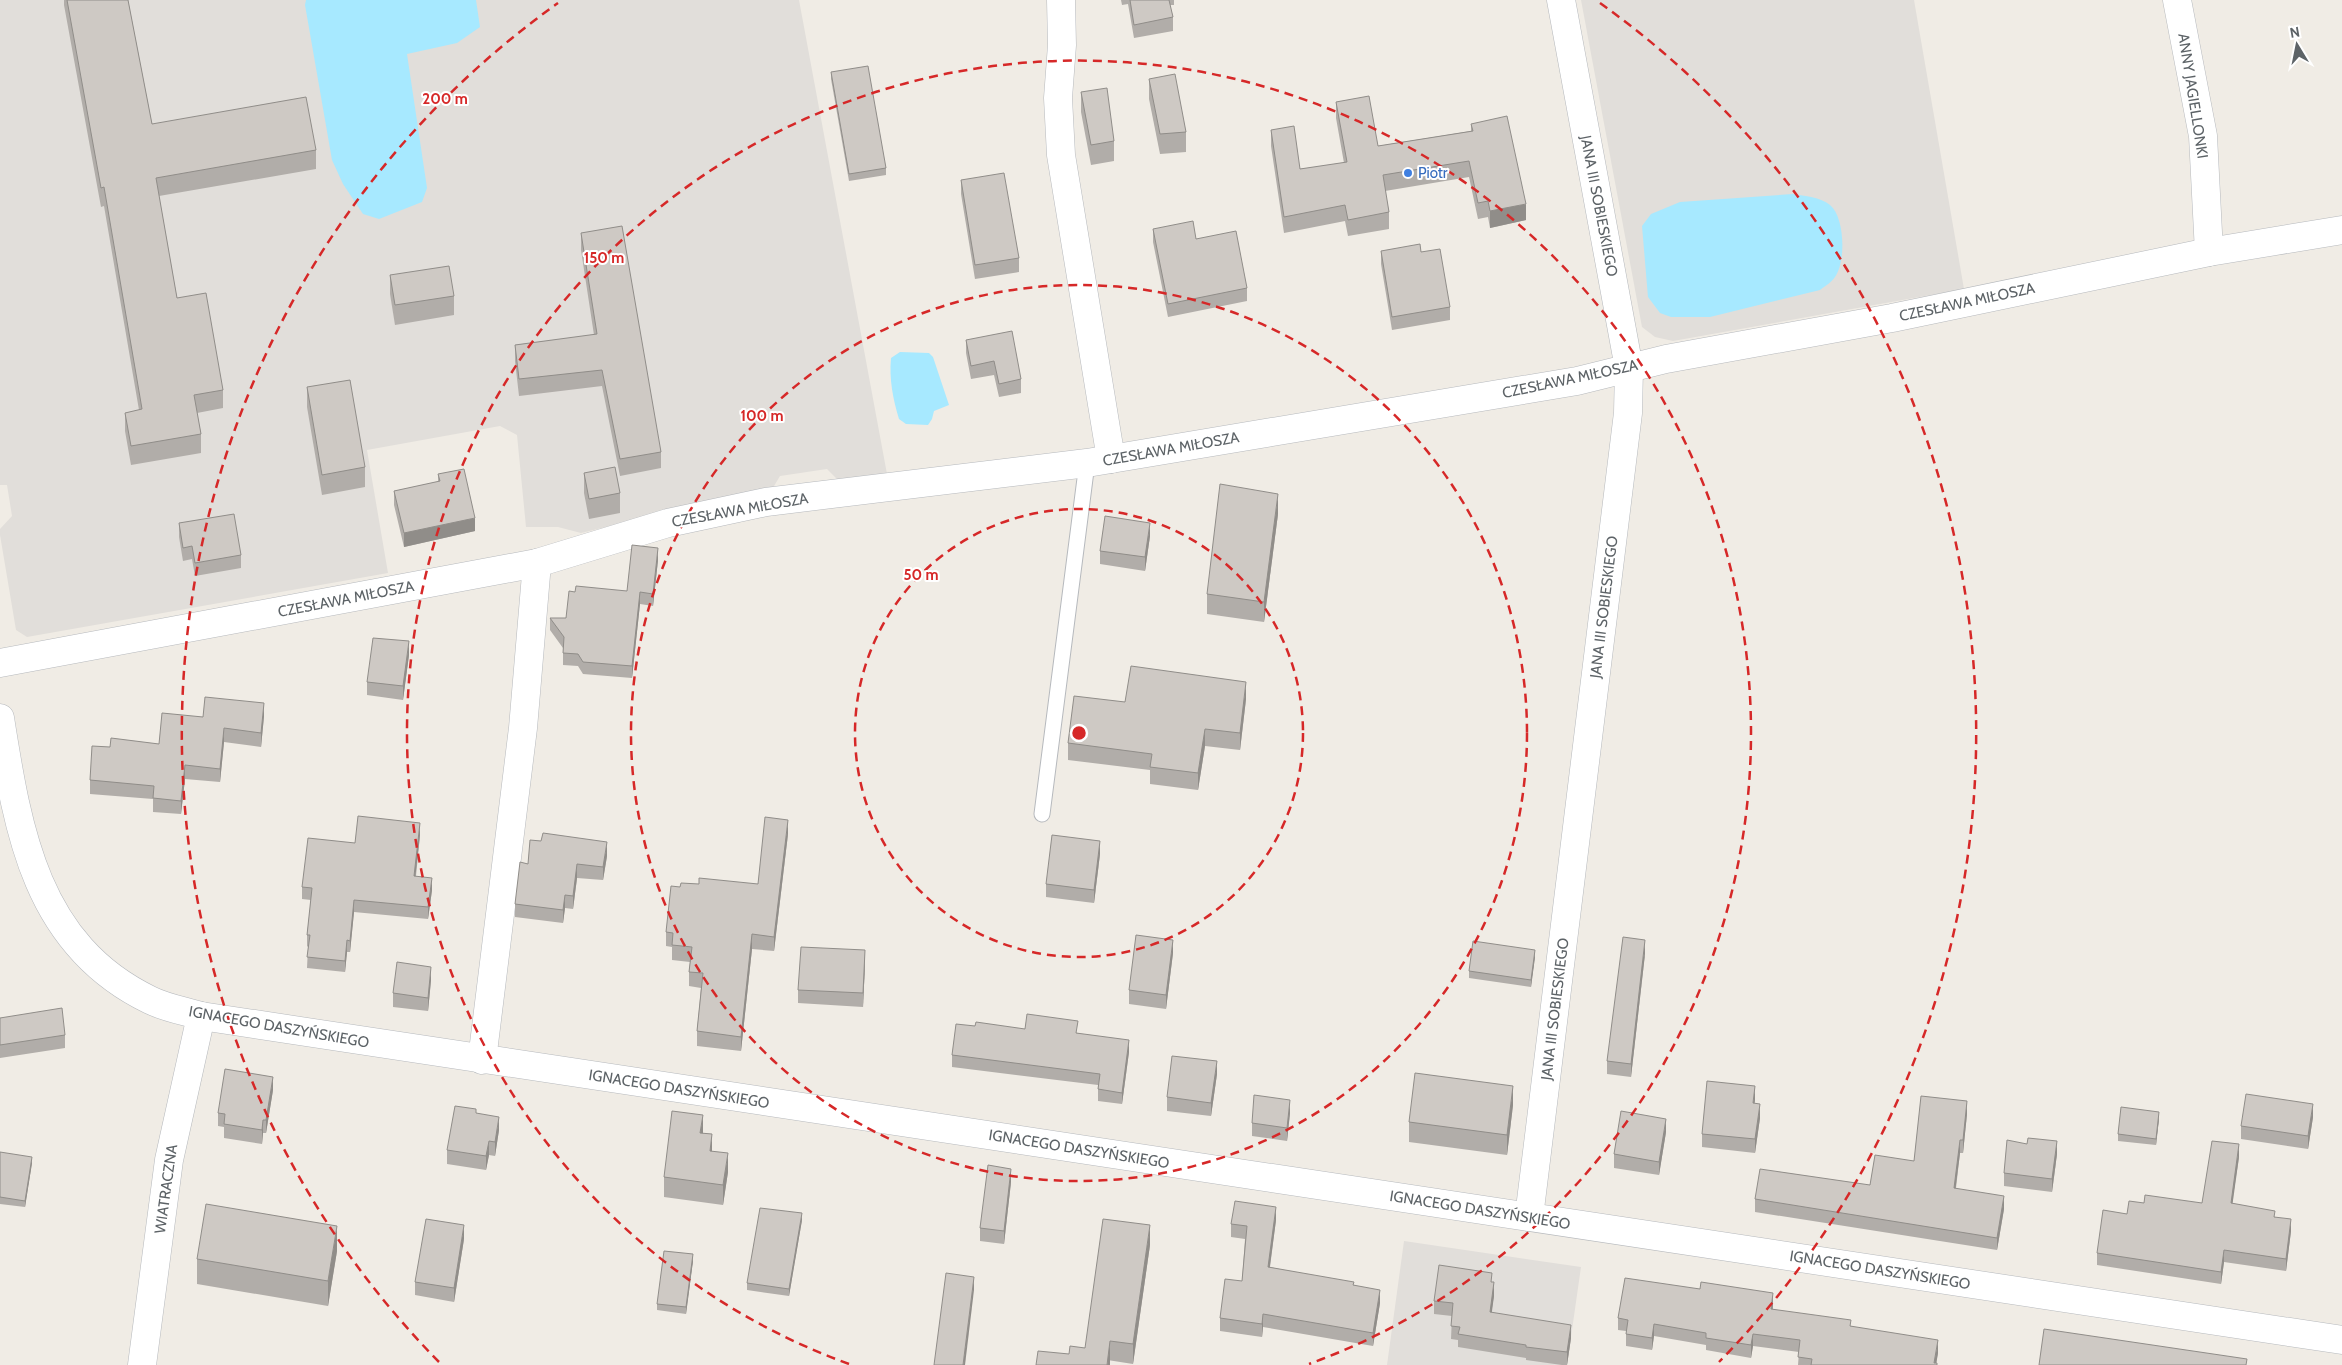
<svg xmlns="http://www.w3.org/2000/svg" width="2342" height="1365" font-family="Cabin,sans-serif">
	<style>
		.industrial { fill: #e1deda }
		.water { fill: #a7e9ff }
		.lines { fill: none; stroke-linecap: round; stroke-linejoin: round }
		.service-casing { stroke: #b6b9bd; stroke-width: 17 }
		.minor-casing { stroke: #b6b9bd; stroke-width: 29 }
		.tertiary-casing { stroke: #b6b9bd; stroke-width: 29 }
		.service { stroke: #fff; stroke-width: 15 }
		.minor { stroke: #fff; stroke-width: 28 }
		.tertiary { stroke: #fff; stroke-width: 28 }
		.wall { fill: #b1ada9 }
		.shaded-wall { fill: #908d89 }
		.building { fill: #cec9c4; stroke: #908d89 }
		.ring { fill: none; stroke: #d62828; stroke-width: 2.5; stroke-dasharray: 9 6 }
		.shop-dot { fill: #3f7fe0; stroke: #fff; stroke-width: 2 }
		.labels { text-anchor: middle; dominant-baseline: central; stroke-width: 4; stroke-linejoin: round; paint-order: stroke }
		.street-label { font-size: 15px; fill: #5d6367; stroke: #fff }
		.shop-label { font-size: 15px; fill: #366cbe; stroke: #fff; text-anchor: start }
		.centre { fill: #d62828; stroke: #fff; stroke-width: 2.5 }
		.ring-label { font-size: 15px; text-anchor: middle; font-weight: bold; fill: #d62828; stroke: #fff; stroke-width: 4; stroke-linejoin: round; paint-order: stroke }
	</style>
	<rect width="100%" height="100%" fill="#f0ece5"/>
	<!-- industrial -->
	<g class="industrial">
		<polygon points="0,0 799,0 887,474 839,481 827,469 780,476 771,491 721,499 581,533 558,527 526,527 517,435 500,426 367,450 388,573 27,637 16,630 0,535 0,529 12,516 7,485 0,485"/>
		<polygon points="1581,0 1914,0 1964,289 1673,341 1655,337 1642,327"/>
		<polygon points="1404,1241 1581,1267 1567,1365 1387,1365"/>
	</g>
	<!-- water -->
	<g class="water">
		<polygon points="306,0 476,0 480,27 457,43 407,54 427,188 422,202 379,219 363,214 343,184 332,160 305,5"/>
		<path d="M1793,194C1805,196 1820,197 1830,205C1845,217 1846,262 1835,277C1832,282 1825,286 1820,290L1710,317H1671L1660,313L1648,297L1642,226L1651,214L1680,202Z"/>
		<path d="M900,352L929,353L933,357L949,405L934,411L932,419L928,425L906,424L899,419C893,399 889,379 891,358Z"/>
	</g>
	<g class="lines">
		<!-- service casing -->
		<g class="service-casing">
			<polyline id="service" points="1042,814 1087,463"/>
		</g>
		<!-- minor casing -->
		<g class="minor-casing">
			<g id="minor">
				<polyline points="1061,0 1062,45 1058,98 1061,155 1111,459"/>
				<polyline points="2177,0 2203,136 2209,252"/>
				<polyline points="0,663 537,563 668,523 766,502 1087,463 1577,381 1666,359 1892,318 2209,252 2342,230"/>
				<polyline points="482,1060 523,728 537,563"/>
				<polyline points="1529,1217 1628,413 1629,368 1561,0"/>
				<polyline points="142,1365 169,1160 201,1016"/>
			</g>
		</g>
		<!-- tertiary casing -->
		<g class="tertiary-casing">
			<path id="tertiary" d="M0,718C18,832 36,945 150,1000C166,1008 185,1011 201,1016L2342,1340"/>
		</g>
		<!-- service -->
		<use href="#service" class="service"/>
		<!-- minor -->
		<use href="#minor" class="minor"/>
		<!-- tertiary -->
		<use href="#tertiary" class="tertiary"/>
	</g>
	<!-- wall -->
	<g class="wall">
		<polygon points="64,0 128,0 152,124 316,150 316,169 159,196 177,298 223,390 223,408 197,413 201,434 201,453 131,465 125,431 125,413 139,410 104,206 101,207 64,5"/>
		<polygon points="1121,0 1174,0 1174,5 1170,5 1173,17 1173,31 1134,38 1128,4 1122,5"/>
		<polygon points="831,72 886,168 886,175 849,181 831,79"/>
		<polygon points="1149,79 1186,132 1186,152 1160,154 1149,99"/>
		<polygon points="1081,92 1114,141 1114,161 1091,165 1081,112"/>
		<polygon points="1336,102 1378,146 1471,131 1471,124 1526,220 1490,228 1488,217 1478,219 1469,177 1385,191 1389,212 1389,229 1348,236 1345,221 1284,233 1271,146 1271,130 1300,169 1344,163 1336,118"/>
		<polygon points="961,180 1019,258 1019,272 975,279 961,194"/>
		<polygon points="1153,229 1196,239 1247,288 1247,301 1168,317 1153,242"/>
		<polygon points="581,233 661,452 661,468 620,476 602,386 519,396 515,361 515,345 594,335 581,250"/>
		<polygon points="1381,251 1421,252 1450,307 1450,320 1392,330 1381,264"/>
		<polygon points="390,275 454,296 454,315 395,325 390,294"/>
		<polygon points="966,340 1021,379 1021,393 999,397 994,375 971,379 966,353"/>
		<polygon points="307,387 365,467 365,487 322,495 307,407"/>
		<polygon points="584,473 620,493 620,513 589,519 584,493"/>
		<polygon points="438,474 475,531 404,547 394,505 394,491 438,482"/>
		<polygon points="1278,514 1264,622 1207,614 1207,594"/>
		<polygon points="179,523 241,555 241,568 195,576 192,559 183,561 179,537"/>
		<polygon points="1150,536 1145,571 1100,564 1100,551"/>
		<polygon points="658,560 653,606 640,604 632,678 583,674 578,666 563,665 563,648 550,630 550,618 566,618 575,592 627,591"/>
		<polygon points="409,655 403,700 367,695 367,682"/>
		<polygon points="1246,699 1240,750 1205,746 1198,790 1150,784 1150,770 1068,760 1068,743 1125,702"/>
		<polygon points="264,716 261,747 224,742 220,782 185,779 181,814 153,812 153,799 90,794 90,780 110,747 159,744 203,717"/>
		<polygon points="788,834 774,951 752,949 741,1051 697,1046 697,1031 701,988 689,986 689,972 690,962 672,960 672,947 666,946 666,932 680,887 758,884"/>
		<polygon points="420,835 416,876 432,890 428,919 354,912 350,952 347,952 345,972 307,968 308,947 307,946 307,935 311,900 302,899 302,887 355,843"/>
		<polygon points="1100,854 1094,903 1046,897 1046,884"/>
		<polygon points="607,856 603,880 577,878 573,909 565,908 563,923 515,917 515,904 528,864"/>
		<polygon points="1173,953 1166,1009 1129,1004 1129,990"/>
		<polygon points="1645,954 1631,1077 1607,1074 1607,1061"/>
		<polygon points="1535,957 1531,987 1469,978 1469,971"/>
		<polygon points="865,964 863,1007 798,1003 798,990"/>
		<polygon points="431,980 428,1011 393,1007 393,993"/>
		<polygon points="0,1018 65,1035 65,1048 0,1058"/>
		<polygon points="1025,1029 1078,1033 1129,1052 1122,1104 1098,1101 1098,1085 952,1067 952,1055"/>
		<polygon points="1217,1074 1211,1116 1167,1111 1167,1097"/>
		<polygon points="273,1090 266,1133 263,1133 262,1144 224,1138 224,1127 218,1126 218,1113"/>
		<polygon points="1755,1100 1754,1104 1760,1118 1755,1153 1702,1147 1702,1134"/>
		<polygon points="1513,1105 1507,1155 1409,1142 1409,1122"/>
		<polygon points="476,1113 499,1130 495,1156 489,1155 486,1170 447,1164 447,1150"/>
		<polygon points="1290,1113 1287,1141 1252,1136 1252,1123"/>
		<polygon points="1967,1114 1963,1153 1960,1153 1956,1188 2004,1209 1997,1250 1755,1212 1755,1199 1870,1185 1914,1161"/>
		<polygon points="2313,1117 2308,1149 2241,1139 2241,1126"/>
		<polygon points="2159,1119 2156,1145 2118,1141 2118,1134"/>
		<polygon points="1666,1132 1659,1175 1614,1168 1614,1154"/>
		<polygon points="703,1133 712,1151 728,1172 723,1205 664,1197 664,1177"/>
		<polygon points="2027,1144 2057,1154 2052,1192 2004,1186 2004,1173"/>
		<polygon points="0,1152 32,1163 25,1207 0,1204"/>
		<polygon points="2239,1157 2232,1203 2275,1217 2291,1231 2286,1271 2224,1262 2221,1284 2097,1265 2097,1253 2144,1203 2202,1203"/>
		<polygon points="1011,1182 1004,1244 980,1241 980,1228"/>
		<polygon points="802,1220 789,1296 747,1290 747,1283"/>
		<polygon points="1276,1220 1270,1267 1354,1285 1380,1303 1373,1346 1263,1327 1262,1337 1220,1331 1220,1318 1242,1281 1245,1239 1231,1237 1231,1224"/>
		<polygon points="464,1239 454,1302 415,1295 415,1282"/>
		<polygon points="1150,1245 1133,1364 1069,1354 1085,1348"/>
		<polygon points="337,1251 328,1306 197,1284 197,1259"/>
		<polygon points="693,1261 686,1314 657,1310 657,1304"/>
		<polygon points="1492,1282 1494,1296 1491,1313 1571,1338 1567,1365 1562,1365 1526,1360 1526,1358 1458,1347 1458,1340 1451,1339 1452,1316 1434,1314 1434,1301"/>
		<polygon points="1773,1305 1773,1309 1851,1326 1938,1353 1936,1363 1937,1365 1798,1365 1799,1352 1753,1346 1751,1358 1706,1350 1706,1345 1654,1336 1652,1350 1626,1346 1626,1331 1618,1330 1618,1318"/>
	</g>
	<!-- shaded-wall -->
	<g class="shaded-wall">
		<polygon points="1526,204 1526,220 1490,228 1490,211"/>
		<polygon points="1278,494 1278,514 1264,622 1264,602"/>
		<polygon points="475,518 475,531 404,547 404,533"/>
		<polygon points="1150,523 1150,536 1145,571 1145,557"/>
		<polygon points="658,548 658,560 653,606 653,594"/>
		<polygon points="640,592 640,604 632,678 632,666"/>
		<polygon points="409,641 409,655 403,700 403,686"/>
		<polygon points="1246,682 1246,699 1240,750 1240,733"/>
		<polygon points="264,703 264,716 261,747 261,733"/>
		<polygon points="224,728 224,742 220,782 220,769"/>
		<polygon points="1205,729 1205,746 1198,790 1198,773"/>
		<polygon points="185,765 185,779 181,814 181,801"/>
		<polygon points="788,820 788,834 774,951 774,937"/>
		<polygon points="420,823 420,835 414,888 414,876"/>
		<polygon points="1100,841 1100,854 1094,903 1094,890"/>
		<polygon points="607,842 607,856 603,880 603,867"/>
		<polygon points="577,864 577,878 573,909 573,896"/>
		<polygon points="432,878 432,890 428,919 428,907"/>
		<polygon points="565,895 565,908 563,923 563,910"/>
		<polygon points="354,900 354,912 350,952 350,941"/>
		<polygon points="752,934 752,949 741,1051 741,1037"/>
		<polygon points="347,940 347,952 345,972 345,961"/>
		<polygon points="1173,940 1173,953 1166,1009 1166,995"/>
		<polygon points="1645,940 1645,954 1631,1077 1631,1064"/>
		<polygon points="865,950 865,964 863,1007 863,993"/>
		<polygon points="1535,950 1535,957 1531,987 1531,980"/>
		<polygon points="431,967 431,980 428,1011 428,998"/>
		<polygon points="1129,1040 1129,1052 1122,1104 1122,1093"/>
		<polygon points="1217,1061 1217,1074 1211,1116 1211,1103"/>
		<polygon points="273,1077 273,1090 266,1133 266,1120"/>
		<polygon points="1513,1086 1513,1105 1507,1155 1507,1135"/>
		<polygon points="1755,1086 1755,1100 1753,1117 1753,1103"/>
		<polygon points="1290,1100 1290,1113 1287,1141 1287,1128"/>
		<polygon points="1967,1101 1967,1114 1963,1153 1963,1140"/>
		<polygon points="1760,1104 1760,1118 1755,1153 1755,1139"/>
		<polygon points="2313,1104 2313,1117 2308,1149 2308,1136"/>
		<polygon points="2159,1112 2159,1119 2156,1145 2156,1139"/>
		<polygon points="703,1115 703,1135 700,1133"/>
		<polygon points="499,1117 499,1130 495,1156 495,1142"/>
		<polygon points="1666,1119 1666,1132 1659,1175 1659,1162"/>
		<polygon points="263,1120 263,1133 262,1144 262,1130"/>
		<polygon points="712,1134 712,1154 710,1151"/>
		<polygon points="1960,1140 1960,1153 1954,1200 1954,1188"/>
		<polygon points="489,1141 489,1155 486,1170 486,1156"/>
		<polygon points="2057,1141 2057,1154 2052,1192 2052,1179"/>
		<polygon points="2239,1144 2239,1157 2231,1215 2231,1203"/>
		<polygon points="728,1153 728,1172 723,1205 723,1185"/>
		<polygon points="32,1157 32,1163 25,1207 25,1201"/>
		<polygon points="1011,1169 1011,1182 1004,1244 1004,1231"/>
		<polygon points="2004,1196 2004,1209 1997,1250 1997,1238"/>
		<polygon points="1276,1207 1276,1220 1268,1280 1268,1267"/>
		<polygon points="802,1213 802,1220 789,1296 789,1289"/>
		<polygon points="2291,1219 2291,1231 2286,1271 2286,1259"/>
		<polygon points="464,1225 464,1239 454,1302 454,1288"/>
		<polygon points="1150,1225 1150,1245 1133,1364 1133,1344"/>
		<polygon points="337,1226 337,1251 328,1306 328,1281"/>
		<polygon points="2224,1250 2224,1262 2221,1284 2221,1272"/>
		<polygon points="693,1254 693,1261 686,1314 686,1307"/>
		<polygon points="974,1277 974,1290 965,1365 963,1365"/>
		<polygon points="1494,1282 1494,1296 1490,1326 1490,1312"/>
		<polygon points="1380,1290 1380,1303 1373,1346 1373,1333"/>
		<polygon points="1773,1293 1773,1305 1771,1321 1771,1309"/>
		<polygon points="1263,1314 1263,1327 1262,1337 1262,1324"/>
		<polygon points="1654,1324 1654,1336 1652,1350 1652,1338"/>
		<polygon points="1571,1325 1571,1338 1567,1365 1567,1352"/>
		<polygon points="1753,1334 1753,1346 1751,1358 1751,1345"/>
		<polygon points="1938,1340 1938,1353 1936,1365 1934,1365"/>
		<polygon points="1110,1341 1110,1365 1107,1365"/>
	</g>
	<!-- building -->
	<g class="building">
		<polygon points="67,0 128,0 152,124 306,97 316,150 156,178 177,298 206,293 223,390 194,395 201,434 131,446 125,413 142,409 104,187 101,188"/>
		<polygon points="1130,0 1169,0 1173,17 1134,25"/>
		<polygon points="868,66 886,168 849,174 831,72"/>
		<polygon points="1175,74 1186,132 1160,134 1149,79"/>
		<polygon points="1107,88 1114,141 1091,145 1081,92"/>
		<polygon points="1369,96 1378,146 1473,131 1471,124 1507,116 1526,204 1490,211 1488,201 1478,203 1469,161 1383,175 1389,212 1348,220 1345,205 1284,217 1271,130 1294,126 1300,169 1347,162 1336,102"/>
		<polygon points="1004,173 1019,258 975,265 961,180"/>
		<polygon points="1193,221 1196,239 1236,231 1247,288 1168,304 1153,229"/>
		<polygon points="622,226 661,452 620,459 602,370 519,379 515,345 597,334 581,233"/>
		<polygon points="1420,244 1421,252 1440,249 1450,307 1392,317 1381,251"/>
		<polygon points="449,266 454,296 395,305 390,275"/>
		<polygon points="1012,331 1021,379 999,384 994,361 971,366 966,340"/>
		<polygon points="350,380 365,467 322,475 307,387"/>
		<polygon points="615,467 620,493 589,499 584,473"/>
		<polygon points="464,469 475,518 404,533 394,491 440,481 438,474"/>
		<polygon points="1220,484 1278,494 1264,602 1207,594"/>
		<polygon points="234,514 241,555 195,563 192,546 183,548 179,523"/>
		<polygon points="1105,516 1150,523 1145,557 1100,551"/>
		<polygon points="632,545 658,548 653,594 640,592 632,666 583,662 578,654 563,653 564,637 550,618 566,618 569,591 575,592 576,586 627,591"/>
		<polygon points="373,638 409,641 403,686 367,682"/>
		<polygon points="1131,666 1246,682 1240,733 1205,729 1198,773 1150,767 1152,754 1068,743 1074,696 1125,702"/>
		<polygon points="205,697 264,703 261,733 224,728 220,769 185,765 181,801 153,798 154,786 90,780 92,746 110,747 111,738 159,744 162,713 203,717"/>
		<polygon points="358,816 420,823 414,876 432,878 428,907 354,900 350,941 347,940 345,961 307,957 310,935 307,935 312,888 302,887 308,838 355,843"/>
		<polygon points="765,817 788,820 774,937 752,934 741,1037 697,1031 703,973 689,972 692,947 672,945 673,933 666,932 671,886 680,887 681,883 699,884 699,878 758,884"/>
		<polygon points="543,833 607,842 603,867 577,864 573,896 565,895 563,910 515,904 520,862 528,864 530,840 541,841"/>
		<polygon points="1052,835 1100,841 1094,890 1046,884"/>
		<polygon points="1136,935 1173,940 1166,995 1129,990"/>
		<polygon points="1623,937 1645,940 1631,1064 1607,1061"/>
		<polygon points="1473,941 1535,950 1531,980 1469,971"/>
		<polygon points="801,947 865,950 863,993 798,990"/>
		<polygon points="397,962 431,967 428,998 393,993"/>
		<polygon points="62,1008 65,1035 0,1045 0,1018"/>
		<polygon points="1027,1014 1078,1021 1076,1033 1129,1040 1122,1093 1098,1089 1100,1074 952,1055 956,1024 975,1026 976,1022 1025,1029"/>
		<polygon points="1172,1056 1217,1061 1211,1103 1167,1097"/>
		<polygon points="225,1069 273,1077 266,1120 263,1120 262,1130 224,1124 225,1114 218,1113"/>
		<polygon points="1415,1073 1513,1086 1507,1135 1409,1122"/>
		<polygon points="1707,1081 1755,1086 1753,1103 1760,1104 1755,1139 1702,1134"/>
		<polygon points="2246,1094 2313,1104 2308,1136 2241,1126"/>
		<polygon points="1254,1095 1290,1100 1287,1128 1252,1123"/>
		<polygon points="1921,1096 1967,1101 1963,1140 1960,1140 1954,1188 2004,1196 1997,1238 1755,1199 1760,1169 1870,1185 1875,1155 1914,1161"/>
		<polygon points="455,1106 476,1109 476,1113 499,1117 495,1142 489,1141 486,1156 447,1150"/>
		<polygon points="2121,1107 2159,1112 2156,1139 2118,1134"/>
		<polygon points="672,1111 703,1115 700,1133 712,1134 710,1151 728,1153 723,1185 664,1177"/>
		<polygon points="1621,1111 1666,1119 1659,1162 1614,1154"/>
		<polygon points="2028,1138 2057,1141 2052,1179 2004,1173 2007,1140 2027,1144"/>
		<polygon points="2212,1141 2239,1144 2231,1203 2275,1211 2274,1217 2291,1219 2286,1259 2224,1250 2221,1272 2097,1253 2103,1210 2127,1214 2129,1201 2144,1203 2145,1195 2202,1203"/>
		<polygon points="0,1152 32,1157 25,1201 0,1197"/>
		<polygon points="988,1165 1011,1169 1004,1231 980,1228"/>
		<polygon points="1235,1201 1276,1207 1268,1267 1354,1282 1353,1285 1380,1290 1373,1333 1263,1314 1262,1324 1220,1318 1225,1279 1242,1281 1247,1226 1231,1224"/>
		<polygon points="206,1204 337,1226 328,1281 197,1259"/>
		<polygon points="760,1208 802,1213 789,1289 747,1283"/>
		<polygon points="426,1219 464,1225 454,1288 415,1282"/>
		<polygon points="1103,1219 1150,1225 1133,1344 1110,1341 1107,1365 1036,1365 1038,1351 1069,1354 1070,1346 1085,1348"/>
		<polygon points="664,1251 693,1254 686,1307 657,1304"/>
		<polygon points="1439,1265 1492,1273 1491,1282 1494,1282 1490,1312 1571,1325 1567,1352 1526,1347 1526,1345 1458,1334 1460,1327 1451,1326 1453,1303 1434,1301"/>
		<polygon points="946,1273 974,1277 963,1365 934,1365"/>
		<polygon points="1625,1278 1700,1289 1701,1282 1773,1293 1771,1309 1851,1320 1850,1326 1938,1340 1934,1363 1937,1363 1937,1365 1811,1365 1812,1359 1798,1357 1800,1340 1753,1334 1751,1345 1706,1338 1706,1333 1654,1324 1652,1338 1626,1334 1628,1320 1618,1318"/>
		<polygon points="2044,1329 2247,1359 2246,1365 2039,1365"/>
	</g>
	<!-- distance rings -->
	<g class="ring">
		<circle cx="1079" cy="733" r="224"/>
		<circle cx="1079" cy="733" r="448"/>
		<path d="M849 1364A672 672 0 1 1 1309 1364"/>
		<path d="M439 1362A897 897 0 0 1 558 3M1600 3A897 897 0 0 1 1719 1362"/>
	</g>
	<!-- markers -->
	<circle class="shop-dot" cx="1408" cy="173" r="5"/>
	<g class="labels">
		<!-- street labels -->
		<g class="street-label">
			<text transform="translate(2193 96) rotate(81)">ANNY JAGIELLONKI</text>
			<text transform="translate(1599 206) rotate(79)">JANA III SOBIESKIEGO</text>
			<text transform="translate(1967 302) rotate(-12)">CZESŁAWA MIŁOSZA</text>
			<text transform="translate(1570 379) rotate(-12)">CZESŁAWA MIŁOSZA</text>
			<text transform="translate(1171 449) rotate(-10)">CZESŁAWA MIŁOSZA</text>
			<text transform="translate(740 510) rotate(-10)">CZESŁAWA MIŁOSZA</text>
			<text transform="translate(346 599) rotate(-11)">CZESŁAWA MIŁOSZA</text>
			<text transform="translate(1604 607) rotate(-83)">JANA III SOBIESKIEGO</text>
			<text transform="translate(1555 1009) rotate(-83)">JANA III SOBIESKIEGO</text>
			<text transform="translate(279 1027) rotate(10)">IGNACEGO DASZYŃSKIEGO</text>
			<text transform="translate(679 1089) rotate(9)">IGNACEGO DASZYŃSKIEGO</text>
			<text transform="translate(1079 1149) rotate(9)">IGNACEGO DASZYŃSKIEGO</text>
			<text transform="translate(166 1189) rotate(-82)">WIATRACZNA</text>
			<text transform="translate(1480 1210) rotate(9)">IGNACEGO DASZYŃSKIEGO</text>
			<text transform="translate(1880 1270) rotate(9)">IGNACEGO DASZYŃSKIEGO</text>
		</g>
		<!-- shop labels -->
		<g class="shop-label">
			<text x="1418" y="173">Piotr</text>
		</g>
	</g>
	<circle cx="1079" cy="733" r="8" class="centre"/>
	<g class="ring-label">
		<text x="445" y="104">200 m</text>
		<text x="604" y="263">150 m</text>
		<text x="762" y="421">100 m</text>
		<text x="921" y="580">50 m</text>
	</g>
	<!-- north arrow -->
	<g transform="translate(2297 45) rotate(350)" stroke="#ffffff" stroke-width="4" paint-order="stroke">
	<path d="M0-4L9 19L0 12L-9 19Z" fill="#5d6367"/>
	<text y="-8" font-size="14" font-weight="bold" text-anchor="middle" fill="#5d6367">N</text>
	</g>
</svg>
